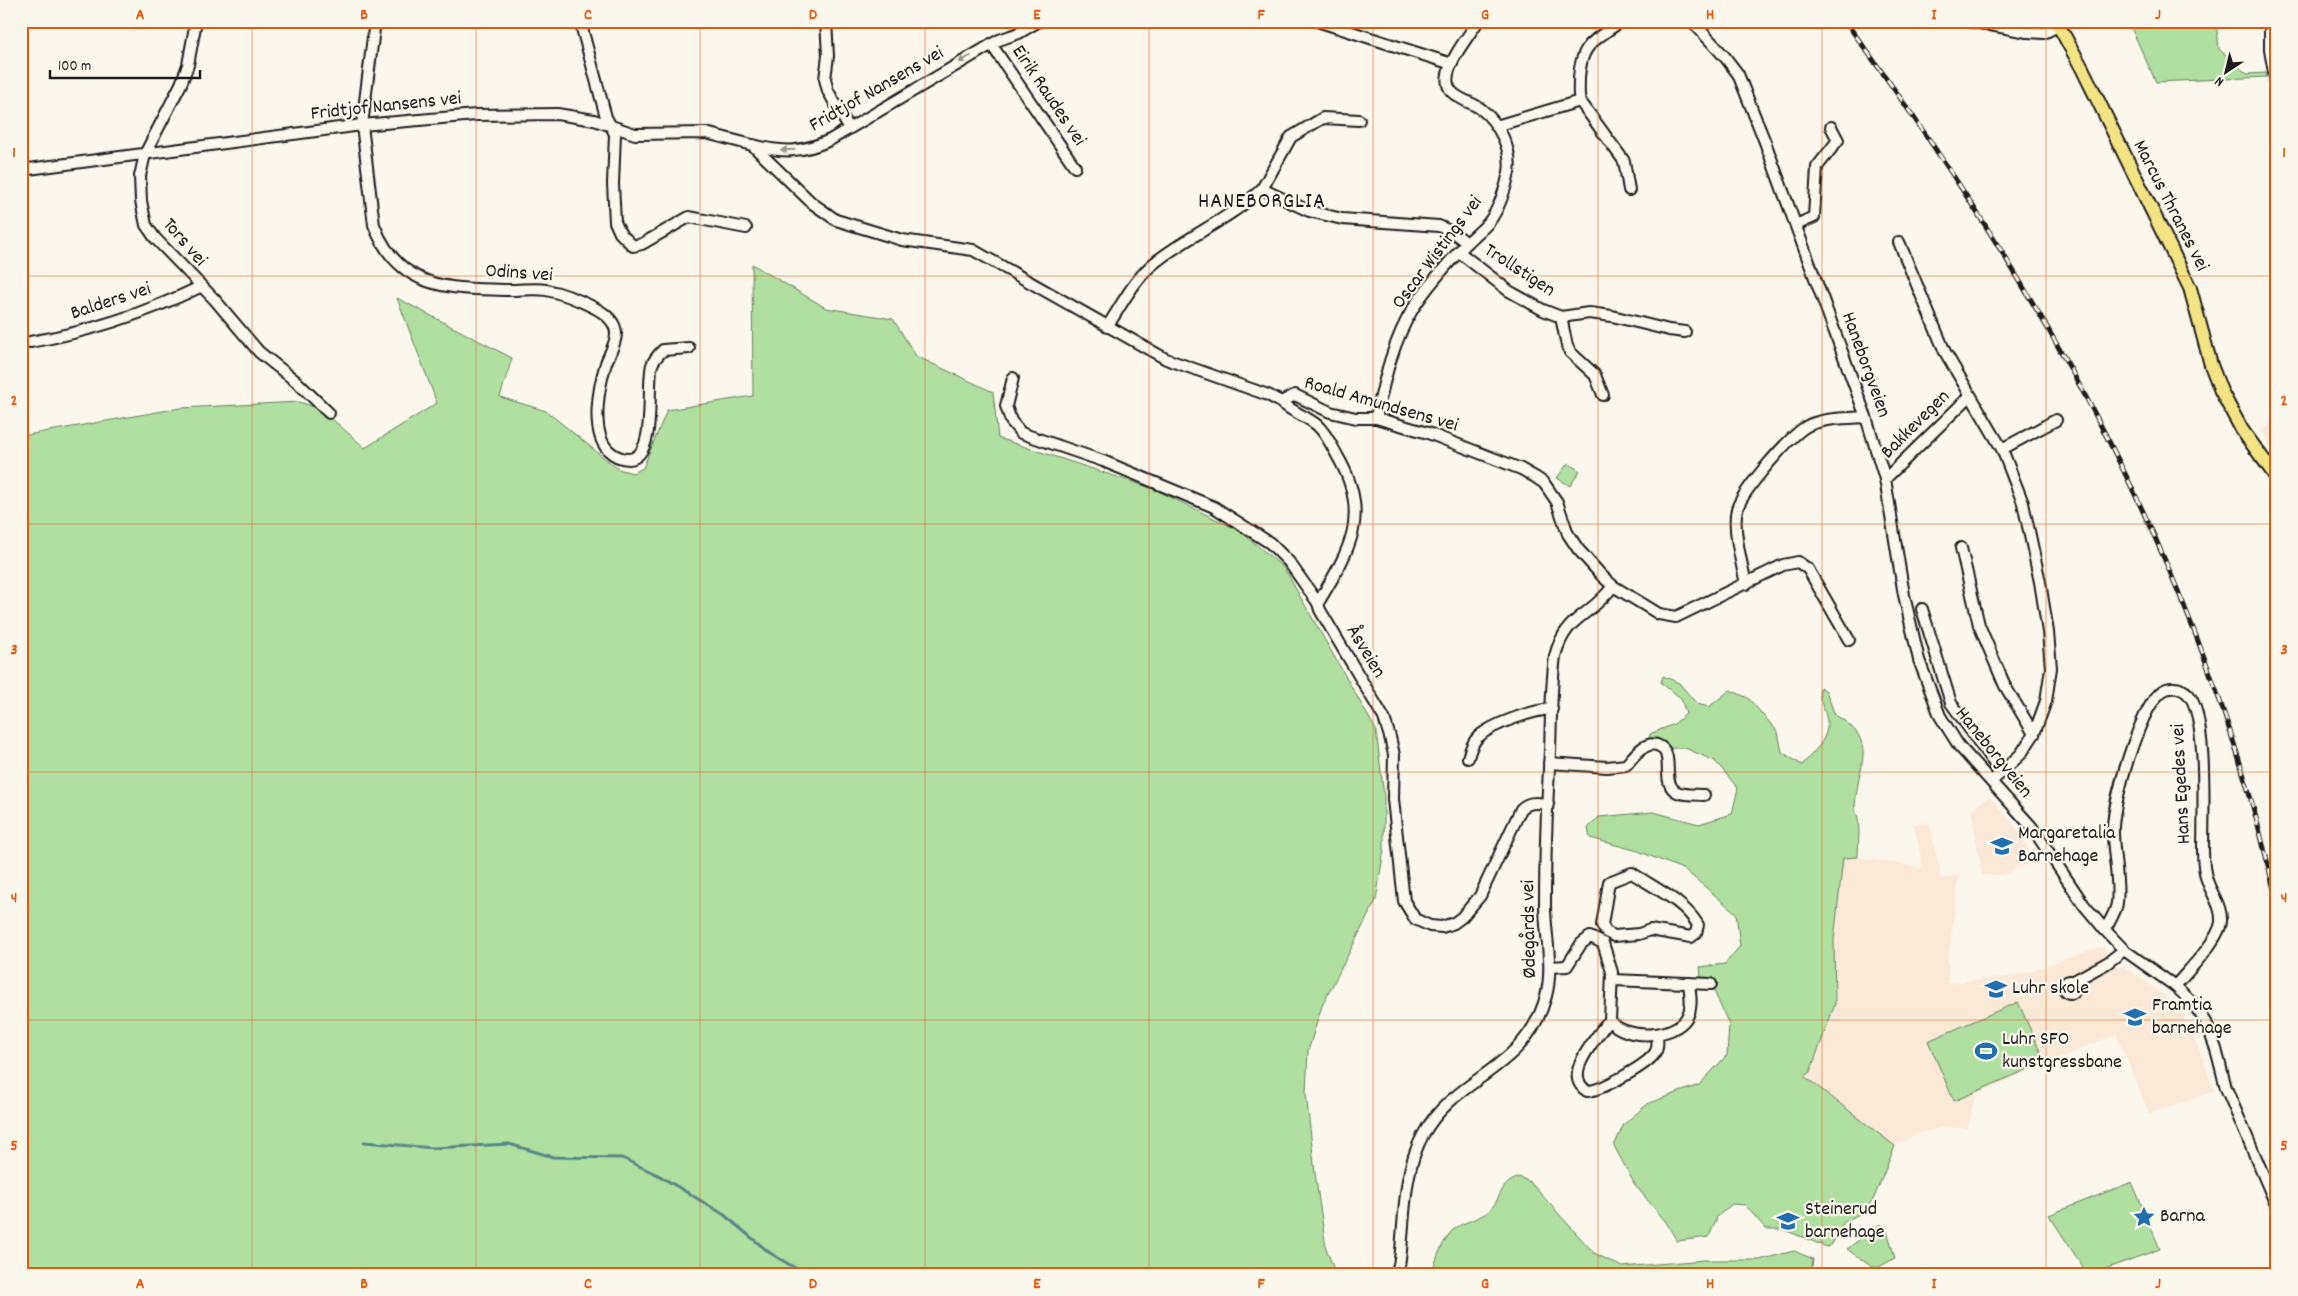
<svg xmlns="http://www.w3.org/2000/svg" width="2298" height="1296" font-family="Dekko,sans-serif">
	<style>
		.built { fill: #fbe9d8 }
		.green { fill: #b0e0a0; stroke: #667e5e }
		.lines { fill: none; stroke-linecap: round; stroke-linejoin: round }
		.stream { stroke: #57888b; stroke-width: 3 }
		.minor-casing { stroke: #1c1c1c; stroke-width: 14 }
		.major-casing { stroke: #1c1c1c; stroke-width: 16 }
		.minor { stroke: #fbf7ec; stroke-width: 10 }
		.major { stroke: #f4e382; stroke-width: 12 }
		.rail-casing { stroke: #1c1c1c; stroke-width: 5 }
		.rail { stroke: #fbf7ec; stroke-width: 3; stroke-dasharray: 9; stroke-linecap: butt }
		.oneway { fill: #97948e }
		.grid { fill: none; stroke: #e8590c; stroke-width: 1; stroke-opacity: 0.55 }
		.labels { text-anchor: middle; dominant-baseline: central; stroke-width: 4.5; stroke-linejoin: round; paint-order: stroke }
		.street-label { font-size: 20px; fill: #1c1c1c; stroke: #fbf7ec }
		.poi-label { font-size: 20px; fill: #1c1c1c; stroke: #fbf7ec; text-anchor: start }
		.quarter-label { font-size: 22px; letter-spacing: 1px; fill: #1c1c1c; stroke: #fbf7ec }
		.neatline { fill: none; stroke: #e8590c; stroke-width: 2 }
		.grid-label { font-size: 16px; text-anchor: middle; font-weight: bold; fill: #e8590c }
	</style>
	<rect width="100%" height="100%" fill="#fbf7ec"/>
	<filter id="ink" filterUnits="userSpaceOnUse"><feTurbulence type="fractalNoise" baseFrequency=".02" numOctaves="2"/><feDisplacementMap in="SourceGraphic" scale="10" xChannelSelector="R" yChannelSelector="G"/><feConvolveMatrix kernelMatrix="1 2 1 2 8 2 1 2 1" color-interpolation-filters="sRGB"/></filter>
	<g filter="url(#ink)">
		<!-- built -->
		<g class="built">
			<polygon points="2277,419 2277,448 2274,449 2261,431"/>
			<polygon points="1989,796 2019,831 2034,861 2002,875 1982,875 1971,810"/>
			<polygon points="1930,823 1941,878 1959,875 1948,961 1948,983 2015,976 2104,946 2107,968 2124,966 2178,1005 2200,1051 2215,1091 2149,1114 2116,1034 1976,1094 1968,1128 1948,1127 1930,1130 1912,1136 1895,1146 1804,1076 1810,1071 1835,1004 1834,940 1843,858 1858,857 1923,868 1914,824"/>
		</g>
		<!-- green -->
		<g class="green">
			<polygon points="2128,21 2216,21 2219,49 2247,74 2266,73 2267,77 2156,82"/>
			<polygon points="752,264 826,308 893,319 916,356 993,392 998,438 1154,489 1240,531 1284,568 1376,730 1384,796 1384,849 1376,900 1322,1006 1308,1051 1306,1093 1315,1173 1326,1248 1336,1275 21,1275 21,436 180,408 300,402 322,410 365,448 437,403 397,298 512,358 500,397 546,411 618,469 633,473 643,468 667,410 753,396"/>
			<polygon points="1568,463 1580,471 1570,486 1557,478"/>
			<path d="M1663,676L1679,683L1697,704L1709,707L1730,690L1748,698L1778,732L1782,752L1802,765C1813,752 1829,740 1827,721C1825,708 1818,702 1820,687L1826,691L1835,715C1881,741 1857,765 1855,807C1855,811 1857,814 1858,818C1860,830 1858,845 1858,857L1843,858L1834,940L1835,1004L1810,1072L1804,1076L1895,1146L1873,1200L1861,1213L1844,1222L1832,1244L1827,1247L1782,1229H1766L1745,1205L1732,1204L1717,1217L1709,1237L1677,1241L1666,1222L1635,1185L1614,1146L1624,1124L1649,1103L1699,1085L1727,1055L1729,1025L1711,984L1701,977L1700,967L1725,964L1740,946L1736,913L1685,870L1638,851L1590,838L1588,828L1599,817L1653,812L1699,824L1732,814L1738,788L1715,761L1685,748H1646L1650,734L1674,724L1686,714L1681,698L1661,683Z"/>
			<polygon points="2018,1002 2045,1062 1954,1101 1928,1041"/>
			<path d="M1519,1177L1530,1182L1594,1253L1622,1267L1704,1260H1759L1794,1251L1813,1259L1812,1267L1804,1275H1431C1435,1262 1443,1239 1453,1230C1461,1222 1479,1220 1490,1210C1503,1196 1498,1185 1519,1177Z"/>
			<polygon points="2132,1182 2160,1249 2088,1275 2049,1215"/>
			<polygon points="1880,1224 1886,1227 1895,1258 1879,1267 1872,1267 1847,1249"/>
		</g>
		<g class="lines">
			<!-- stream -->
			<polyline class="stream" points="364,1142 433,1148 509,1144 553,1157 622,1158 658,1175 723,1214 770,1253 807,1275"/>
			<!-- minor casing -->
			<g class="minor-casing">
				<g id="minor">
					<polyline points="196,21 188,65 181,84 145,154 140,176 141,201 146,225 155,238 215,300 259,352 297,382 329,413"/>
					<path d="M375,21L362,125L374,225C399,291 451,289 512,290C523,290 536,288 546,290C562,293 579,300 593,307C603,312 616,321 616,334C616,343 609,355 606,363C599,386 590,431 608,450C614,456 621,459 629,459C658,457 646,384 652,365C654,359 658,355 663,350L689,348"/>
					<polyline points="580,21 606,117 615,134 613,184 615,222 620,233 633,246 642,244 689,217 746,228"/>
					<polyline points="826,21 828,56 825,79 828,91 849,128"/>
					<polyline points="1317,21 1452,64"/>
					<polyline points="1692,21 1725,57 1738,74 1765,142 1866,417 1885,479 1904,595 1919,660 1940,716 1959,746 2031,826 2084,905 2105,930 2124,950 2175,986 2192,1002 2206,1022 2216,1049 2226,1088 2277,1207"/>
					<polyline points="1969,21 2027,32 2044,33 2068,21"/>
					<polyline points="2270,21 2270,50 2277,89"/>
					<polyline points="991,44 1075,167"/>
					<path d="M1580,101C1578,94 1579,86 1579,78C1581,45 1592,42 1617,24"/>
					<polyline points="1496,126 1580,101 1624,161 1629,190"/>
					<path d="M753,145C783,153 801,153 830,140L999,40L1019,33L1039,21"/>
					<polyline points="21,170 362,125 476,115 557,114 594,120 635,134 706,133 752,145 812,203 836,220 902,240 973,250 1166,359 1268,395 1281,402 1295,395 1330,412 1356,418 1376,418 1428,433 1521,469 1535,477 1544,483 1557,502 1568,534 1578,549 1602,576 1613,586 1659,614 1676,617 1783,565 1798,562 1808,569 1849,640"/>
					<polyline points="1262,189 1291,137 1323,118 1359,120"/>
					<polyline points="1796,225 1814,217 1817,167 1838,140 1831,127"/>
					<polyline points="1899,242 1945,352 2002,449 2023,503 2040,582 2048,632 2051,668 2046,701 2034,734 2021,754 1992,781"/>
					<polyline points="1459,252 1509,291 1543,310 1561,317 1589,313 1612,316 1669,330 1685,332"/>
					<polyline points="1561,317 1567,346 1570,352 1595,375 1603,395"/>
					<path d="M1107,327C1122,304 1136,276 1158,260C1192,234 1231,218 1262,189L1309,211L1342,219L1439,226L1454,233L1467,243"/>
					<path d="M30,342C89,332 146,313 200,287"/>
					<path d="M1013,378L1006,406L1011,421L1021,433L1103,461L1214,507L1270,543L1289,562L1318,603L1320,610L1384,718L1390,737L1394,755L1393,799L1404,901L1415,919L1430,926L1442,927L1454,923L1462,917L1480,896L1521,809C1529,801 1537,803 1548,804"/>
					<path d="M1281,402C1292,412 1306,416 1317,425C1326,433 1332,446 1338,457C1372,516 1349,551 1318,603"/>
					<path d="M1376,418C1384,381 1393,340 1414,307C1429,284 1448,263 1467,243C1474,236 1483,229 1489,222C1499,209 1506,188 1509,172C1513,150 1498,122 1481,109C1467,99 1443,97 1448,74C1452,56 1468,37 1478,21"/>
					<polyline points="2002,449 2056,420"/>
					<polyline points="1885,479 1970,396"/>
					<polyline points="1961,548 1979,625 2005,686 2034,734"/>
					<path d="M1746,584C1742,565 1732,527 1737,509C1743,490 1792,433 1809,425C1825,418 1849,418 1866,417"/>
					<polyline points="1922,609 1951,703 2001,773"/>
					<path d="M1468,758C1470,750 1473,742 1478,737C1492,724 1533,710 1552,709"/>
					<path d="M1549,763L1607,767L1626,765C1633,757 1644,741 1657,745C1676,752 1661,779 1674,790C1681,796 1696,794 1704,795"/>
					<path d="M1632,873C1654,888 1684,901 1698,925L1696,933L1691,937L1650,930L1639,934L1614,936L1606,932L1602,925L1609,882Z"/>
					<path d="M2105,930C2109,922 2116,912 2117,903C2120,882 2112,850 2113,827C2114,798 2139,712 2160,693C2168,686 2180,686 2188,694C2208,715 2203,818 2203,850C2203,861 2204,873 2208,883C2213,896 2222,907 2221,922C2219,940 2187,972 2175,986"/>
					<path d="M1550,967L1567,966L1581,944L1590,937L1603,943L1612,972L1610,1021C1626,1040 1674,1039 1687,1017C1693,1007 1690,994 1689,983"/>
					<polyline points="1613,980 1711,984"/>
					<circle cx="2070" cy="987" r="6"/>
					<polyline points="2074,981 2107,963 2124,950"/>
					<path d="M1610,1021L1605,1025C1594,1042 1562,1075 1587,1091C1601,1091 1647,1065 1655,1053C1659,1047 1657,1041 1657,1034"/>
					<path d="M1396,1275C1401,1263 1401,1250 1402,1238C1405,1202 1406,1166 1423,1135C1455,1075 1526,1072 1546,996C1554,966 1545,936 1545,906C1545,854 1547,802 1550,751C1551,719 1551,688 1555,656C1566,614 1590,618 1613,586"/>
				</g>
			</g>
			<!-- major casing -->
			<g class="major-casing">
				<polyline id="major" points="2056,21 2082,68 2190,288 2211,365 2221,391 2242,430 2277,478"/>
			</g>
			<!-- minor -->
			<use href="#minor" class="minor"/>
			<!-- major -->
			<use href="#major" class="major"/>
			<!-- rail casing -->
			<g class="rail-casing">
				<path id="rail" d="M1845,21C2043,290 2205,575 2277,903"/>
			</g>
			<!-- rail -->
			<use href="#rail" class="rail"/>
		</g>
		<!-- one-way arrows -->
		<defs><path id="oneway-solid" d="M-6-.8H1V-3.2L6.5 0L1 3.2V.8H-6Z" transform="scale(1.25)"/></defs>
		<g class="oneway">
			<use href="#oneway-solid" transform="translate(965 59) rotate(150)"/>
			<use href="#oneway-solid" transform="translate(788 150) rotate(178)"/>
		</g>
	</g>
	<!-- grid -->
	<path class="grid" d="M252,21V1275M476,21V1275M700,21V1275M925,21V1275M1149,21V1275M1373,21V1275M1598,21V1275M1822,21V1275M2046,21V1275M21,276H2277M21,524H2277M21,772H2277M21,1020H2277"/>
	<!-- icons -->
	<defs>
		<g id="school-bare" transform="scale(1.725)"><path d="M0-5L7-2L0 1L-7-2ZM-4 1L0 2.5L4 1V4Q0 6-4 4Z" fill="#1f6fb2" stroke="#fbf7ec" stroke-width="2.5" paint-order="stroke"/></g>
		<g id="stadium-bare" transform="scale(1.725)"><path d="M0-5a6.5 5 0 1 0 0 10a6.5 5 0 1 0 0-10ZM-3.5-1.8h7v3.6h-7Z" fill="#1f6fb2" stroke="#fbf7ec" stroke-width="2.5" paint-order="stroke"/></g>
		<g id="sight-bare" transform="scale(1.725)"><path d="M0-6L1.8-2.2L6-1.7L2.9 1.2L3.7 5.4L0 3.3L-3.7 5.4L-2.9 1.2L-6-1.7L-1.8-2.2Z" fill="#1f6fb2" stroke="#fbf7ec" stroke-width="2.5" paint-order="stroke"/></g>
	</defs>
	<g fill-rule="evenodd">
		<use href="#school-bare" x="2002" y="846"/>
		<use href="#school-bare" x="1996" y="989"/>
		<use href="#school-bare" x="2135" y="1017"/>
		<use href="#stadium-bare" x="1986" y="1051"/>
		<use href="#sight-bare" x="2144" y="1217"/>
		<use href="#school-bare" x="1788" y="1221"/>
	</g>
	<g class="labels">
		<!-- street labels -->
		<g class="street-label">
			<text transform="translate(877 90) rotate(-30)">Fridtjof Nansens vei</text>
			<text transform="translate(1048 96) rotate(56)">Eirik Raudes vei</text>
			<text transform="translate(386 107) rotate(-6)">Fridtjof Nansens vei</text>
			<text transform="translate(2170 206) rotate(63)">Marcus Thranes vei</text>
			<text transform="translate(184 243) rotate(49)">Tors vei</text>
			<text transform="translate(1438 253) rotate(-53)">Oscar Wistings vei</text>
			<text transform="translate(1519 271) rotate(33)">Trollstigen</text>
			<text transform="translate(519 274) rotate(4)">Odins vei</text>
			<text transform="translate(111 302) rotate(-18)">Balders vei</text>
			<text transform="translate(1865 365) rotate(70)">Haneborgveien</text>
			<text transform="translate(1381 405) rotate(16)">Roald Amundsens vei</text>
			<text transform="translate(1916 425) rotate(-45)">Bakkevegen</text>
			<text transform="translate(1365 652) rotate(59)">Åsveien</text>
			<text transform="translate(1993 753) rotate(51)">Haneborgveien</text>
			<text transform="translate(2182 784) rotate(-93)">Hans Egedes vei</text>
			<text transform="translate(1530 929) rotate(-91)">Ødegårds vei</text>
		</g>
		<!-- poi labels -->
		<g class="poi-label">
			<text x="2018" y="834">Margaretalia<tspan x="2018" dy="23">Barnehage</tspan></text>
			<text x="2012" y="989">Luhr skole</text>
			<text x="2152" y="1006">Framtia<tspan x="2152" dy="23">barnehage</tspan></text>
			<text x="2002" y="1040">Luhr SFO<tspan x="2002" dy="23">kunstgressbane</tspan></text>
			<text x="1805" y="1210">Steinerud<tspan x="1805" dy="23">barnehage</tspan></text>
			<text x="2160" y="1217">Barna</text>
		</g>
		<!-- quarter labels -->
		<g class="quarter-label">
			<text x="1262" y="202">HANEBORGLIA</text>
		</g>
	</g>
	<!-- margin -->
	<rect width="2298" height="1296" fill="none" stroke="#fbf7ec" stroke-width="55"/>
	<!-- north arrow -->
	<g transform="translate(2226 72) rotate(215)" stroke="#fbf7ec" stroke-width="4" paint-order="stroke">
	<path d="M0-4L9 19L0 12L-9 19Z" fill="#1c1c1c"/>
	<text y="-8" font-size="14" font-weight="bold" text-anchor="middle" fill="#1c1c1c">N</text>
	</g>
	<!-- scale -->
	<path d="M50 70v8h150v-8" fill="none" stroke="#1c1c1c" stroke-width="2.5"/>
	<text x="58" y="70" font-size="15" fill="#1c1c1c" stroke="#fbf7ec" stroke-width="4" paint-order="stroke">100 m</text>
	<rect x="28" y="28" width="2242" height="1240" class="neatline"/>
	<g class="grid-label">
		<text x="140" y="19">A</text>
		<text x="364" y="19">B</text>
		<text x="588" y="19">C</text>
		<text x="813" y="19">D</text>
		<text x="1037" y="19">E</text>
		<text x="1261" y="19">F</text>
		<text x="1485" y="19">G</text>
		<text x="1710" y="19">H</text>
		<text x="1934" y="19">I</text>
		<text x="2158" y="19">J</text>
		<text x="14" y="157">1</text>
		<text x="2284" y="157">1</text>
		<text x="14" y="405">2</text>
		<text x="2284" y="405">2</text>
		<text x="14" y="654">3</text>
		<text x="2284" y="654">3</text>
		<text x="14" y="902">4</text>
		<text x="2284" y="902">4</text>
		<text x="14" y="1150">5</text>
		<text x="2284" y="1150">5</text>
		<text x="140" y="1288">A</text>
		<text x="364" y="1288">B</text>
		<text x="588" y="1288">C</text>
		<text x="813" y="1288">D</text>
		<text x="1037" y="1288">E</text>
		<text x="1261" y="1288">F</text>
		<text x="1485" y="1288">G</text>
		<text x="1710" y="1288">H</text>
		<text x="1934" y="1288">I</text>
		<text x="2158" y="1288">J</text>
	</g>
</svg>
